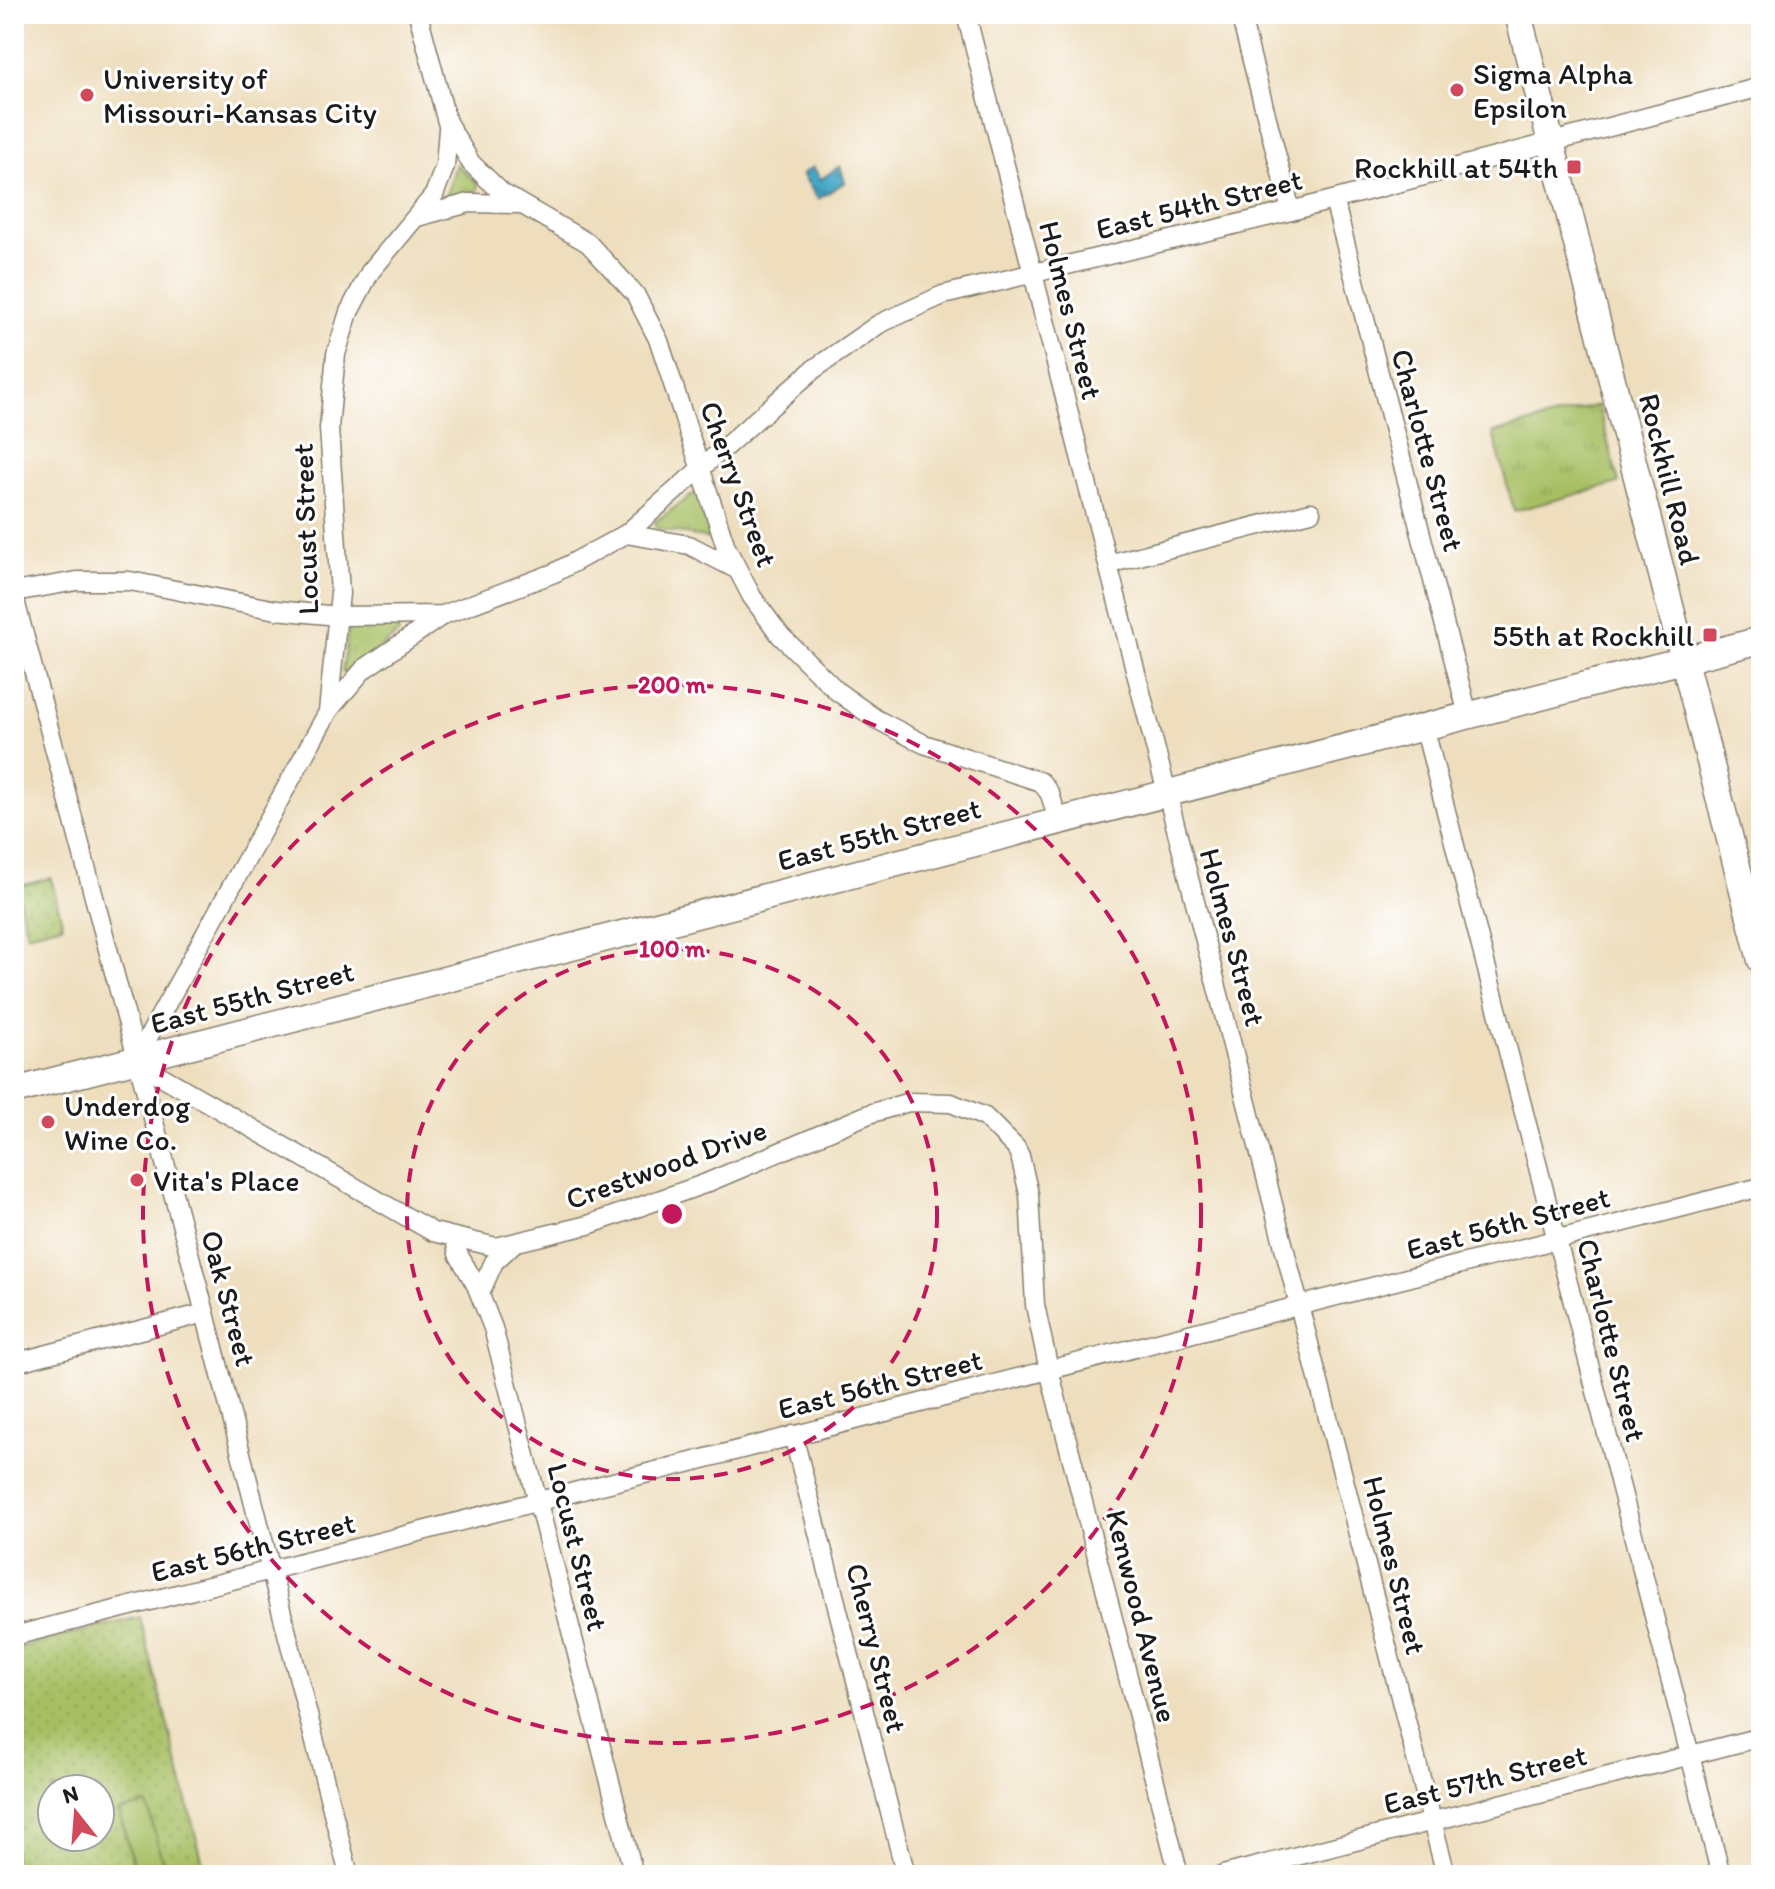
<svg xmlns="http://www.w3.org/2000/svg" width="1775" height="1889" font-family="Itim,sans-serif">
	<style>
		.grass { fill: url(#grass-tufts); stroke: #626e40; stroke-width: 2 }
		.park { fill: url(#park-dots); stroke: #626e40; stroke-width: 2; fill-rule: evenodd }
		.pitch { fill: #a7bf64; stroke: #626e40; stroke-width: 2 }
		.water { fill: url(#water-ripples); stroke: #306170; stroke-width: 2 }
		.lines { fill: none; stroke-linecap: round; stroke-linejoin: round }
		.street-casing { stroke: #857d6d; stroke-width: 21 }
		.secondary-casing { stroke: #857d6d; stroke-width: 29 }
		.street { stroke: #fff; stroke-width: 18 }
		.secondary { stroke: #fff; stroke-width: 26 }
		.ring { fill: none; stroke: #c2185b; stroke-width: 4; stroke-dasharray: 14 10 }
		.poi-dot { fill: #d1495b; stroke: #fff; stroke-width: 3 }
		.labels { text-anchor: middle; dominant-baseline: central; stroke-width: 6; stroke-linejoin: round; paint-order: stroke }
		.poi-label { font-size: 30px; fill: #1c1c1c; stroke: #fff; text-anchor: start }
		.street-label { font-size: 30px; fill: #1c1c1c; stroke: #fff }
		.centre { fill: #c2185b; stroke: #fff; stroke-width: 4 }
		.ring-label { font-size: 24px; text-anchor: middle; font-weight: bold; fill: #c2185b; stroke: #fff; stroke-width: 6; stroke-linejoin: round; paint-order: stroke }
	</style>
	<defs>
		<pattern id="grass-tufts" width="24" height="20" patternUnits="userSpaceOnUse" patternTransform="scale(2)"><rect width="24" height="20" fill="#a7bf64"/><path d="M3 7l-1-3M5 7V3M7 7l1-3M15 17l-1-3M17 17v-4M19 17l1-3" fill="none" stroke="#8fa456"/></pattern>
		<pattern id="park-dots" width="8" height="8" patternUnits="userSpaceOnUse" patternTransform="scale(2)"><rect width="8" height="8" fill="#a7bf64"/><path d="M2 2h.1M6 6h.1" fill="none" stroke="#8fa456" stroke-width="1.8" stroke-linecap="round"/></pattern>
		<pattern id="water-ripples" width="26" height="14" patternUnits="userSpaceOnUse" patternTransform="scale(2)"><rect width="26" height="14" fill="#44a6c4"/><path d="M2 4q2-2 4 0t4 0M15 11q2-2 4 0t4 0" fill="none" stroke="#38869e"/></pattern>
	</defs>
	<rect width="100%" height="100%" fill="#fff"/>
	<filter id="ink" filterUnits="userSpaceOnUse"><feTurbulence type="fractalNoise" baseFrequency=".0125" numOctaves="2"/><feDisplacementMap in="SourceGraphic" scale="16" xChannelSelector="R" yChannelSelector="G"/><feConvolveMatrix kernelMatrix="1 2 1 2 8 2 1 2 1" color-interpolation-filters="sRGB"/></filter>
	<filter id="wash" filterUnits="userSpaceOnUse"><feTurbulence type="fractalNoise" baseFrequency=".006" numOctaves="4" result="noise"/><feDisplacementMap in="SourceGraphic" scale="32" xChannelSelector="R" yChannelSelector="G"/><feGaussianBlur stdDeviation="1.8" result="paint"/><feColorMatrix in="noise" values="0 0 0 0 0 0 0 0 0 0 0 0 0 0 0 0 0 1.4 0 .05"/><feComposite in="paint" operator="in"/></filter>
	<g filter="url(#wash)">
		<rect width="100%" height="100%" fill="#eedebe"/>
		<!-- grass -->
		<g class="grass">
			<polygon points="456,164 478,184 477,192 446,197"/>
			<polygon points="1598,405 1619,483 1514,511 1493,433"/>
			<polygon points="700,489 710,539 656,528 655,522"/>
			<polygon points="396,625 399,633 351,672 342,672 349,628"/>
		</g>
		<!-- park -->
		<g class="park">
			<polygon points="51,878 63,925 27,934 16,887"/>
			<path d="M140,1617L206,1875H14V1649ZM52,1789H100V1837H52Z"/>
		</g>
		<!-- pitch -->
		<polygon class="pitch" points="147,1804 163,1864 135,1871 119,1811"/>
		<!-- water -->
		<polygon class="water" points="840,166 845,182 818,199 802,174 813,167 821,179"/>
	</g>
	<g filter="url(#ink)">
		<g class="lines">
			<!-- street casing -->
			<g class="street-casing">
				<g id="street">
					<polyline points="418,14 447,122 471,163 502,193 588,243 635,294 659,341 726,547 752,597 780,635 838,692 876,719 924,744 1041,782 1050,794 1058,820"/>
					<polyline points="966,14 1446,1875"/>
					<polyline points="1240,14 1291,211"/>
					<polyline points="1334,200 1468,715"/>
					<polyline points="417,217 469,203 515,204"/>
					<polyline points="626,534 689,545 736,569"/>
					<polyline points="1108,564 1311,512"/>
					<polyline points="14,592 77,581 130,581 276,610 338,616 443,615 554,573 626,534 814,369 879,324 943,295 1291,211 1761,87"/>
					<polyline points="14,597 205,1313 349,1875"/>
					<polyline points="329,710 364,669 443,615"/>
					<polyline points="1424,726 1721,1875"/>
					<polyline points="135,1061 433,1232 496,1247 588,1225 704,1184 869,1114 909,1102 951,1103 985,1117 1016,1148 1020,1156 1029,1194 1035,1305 1049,1370 1179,1875"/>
					<polyline points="135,1061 328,712 340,593 329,428 336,354 349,312 370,272 434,195 445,166 448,129"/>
					<polyline points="455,1238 458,1254 476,1285 493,1328 634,1875"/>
					<polyline points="480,1293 494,1262 512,1245"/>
					<polyline points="14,1363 205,1313"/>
					<polyline points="793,1435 906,1875"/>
					<polyline points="14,1636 1761,1187"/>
					<polyline points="1223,1875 1761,1737"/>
				</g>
			</g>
			<!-- secondary casing -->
			<g class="secondary-casing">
				<g id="secondary">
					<polyline points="1518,14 1761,960"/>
					<polyline points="14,1091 1761,640"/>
				</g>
			</g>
			<!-- street -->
			<use href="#street" class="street"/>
			<!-- secondary -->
			<use href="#secondary" class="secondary"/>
		</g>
	</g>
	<!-- distance rings -->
	<g class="ring">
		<circle cx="672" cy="1214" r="265"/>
		<circle cx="672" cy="1214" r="529"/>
	</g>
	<!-- markers -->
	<g class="poi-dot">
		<circle cx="1457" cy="90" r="8"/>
		<circle cx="87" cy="95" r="8"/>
		<rect x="1566" y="159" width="16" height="16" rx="4"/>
		<rect x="1702" y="627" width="16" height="16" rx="4"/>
		<circle cx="48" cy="1122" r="8"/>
		<circle cx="137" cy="1180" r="8"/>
	</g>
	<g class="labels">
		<!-- poi labels -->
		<g class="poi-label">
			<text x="1473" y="73">Sigma Alpha<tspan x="1473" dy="34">Epsilon</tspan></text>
			<text x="103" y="78">University of<tspan x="103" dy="34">Missouri-Kansas City</tspan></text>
			<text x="1558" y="167" text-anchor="end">Rockhill at 54th</text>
			<text x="1694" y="635" text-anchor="end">55th at Rockhill</text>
			<text x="64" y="1105">Underdog<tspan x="64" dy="34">Wine Co.</tspan></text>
			<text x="153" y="1180">Vita's Place</text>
		</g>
		<!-- street labels -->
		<g class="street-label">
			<text transform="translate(1199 204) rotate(-14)">East 54th Street</text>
			<text transform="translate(1071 310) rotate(76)">Holmes Street</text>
			<text transform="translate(1428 450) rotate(75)">Charlotte Street</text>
			<text transform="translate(1670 479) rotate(76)">Rockhill Road</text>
			<text transform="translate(739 484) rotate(70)">Cherry Street</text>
			<text transform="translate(305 529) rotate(-92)">Locust Street</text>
			<text transform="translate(879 834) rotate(-15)">East 55th Street</text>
			<text transform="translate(1233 937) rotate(75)">Holmes Street</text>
			<text transform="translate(252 997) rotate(-15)">East 55th Street</text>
			<text transform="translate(666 1164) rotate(-20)">Crestwood Drive</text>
			<text transform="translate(1508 1223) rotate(-15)">East 56th Street</text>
			<text transform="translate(229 1298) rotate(75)">Oak Street</text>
			<text transform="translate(1612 1340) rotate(76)">Charlotte Street</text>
			<text transform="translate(880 1384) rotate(-14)">East 56th Street</text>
			<text transform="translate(253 1547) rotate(-14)">East 56th Street</text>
			<text transform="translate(578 1547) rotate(76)">Locust Street</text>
			<text transform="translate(1395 1565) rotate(76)">Holmes Street</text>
			<text transform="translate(1142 1616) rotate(76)">Kenwood Avenue</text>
			<text transform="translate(877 1648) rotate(76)">Cherry Street</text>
			<text transform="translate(1485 1779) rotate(-14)">East 57th Street</text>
		</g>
	</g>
	<circle cx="672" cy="1214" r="12" class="centre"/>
	<g class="ring-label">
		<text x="672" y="693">200 m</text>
		<text x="672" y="957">100 m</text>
	</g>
	<!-- margin -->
	<rect width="1775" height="1889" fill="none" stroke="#fff" stroke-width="48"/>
	<!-- north arrow -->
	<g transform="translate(76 1813) rotate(343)"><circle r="38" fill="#ffffff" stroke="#a4a4a4" stroke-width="2"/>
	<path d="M0-6L14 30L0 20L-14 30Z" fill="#d1495b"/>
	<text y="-12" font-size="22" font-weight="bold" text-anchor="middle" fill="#1c1c1c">N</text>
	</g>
</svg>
